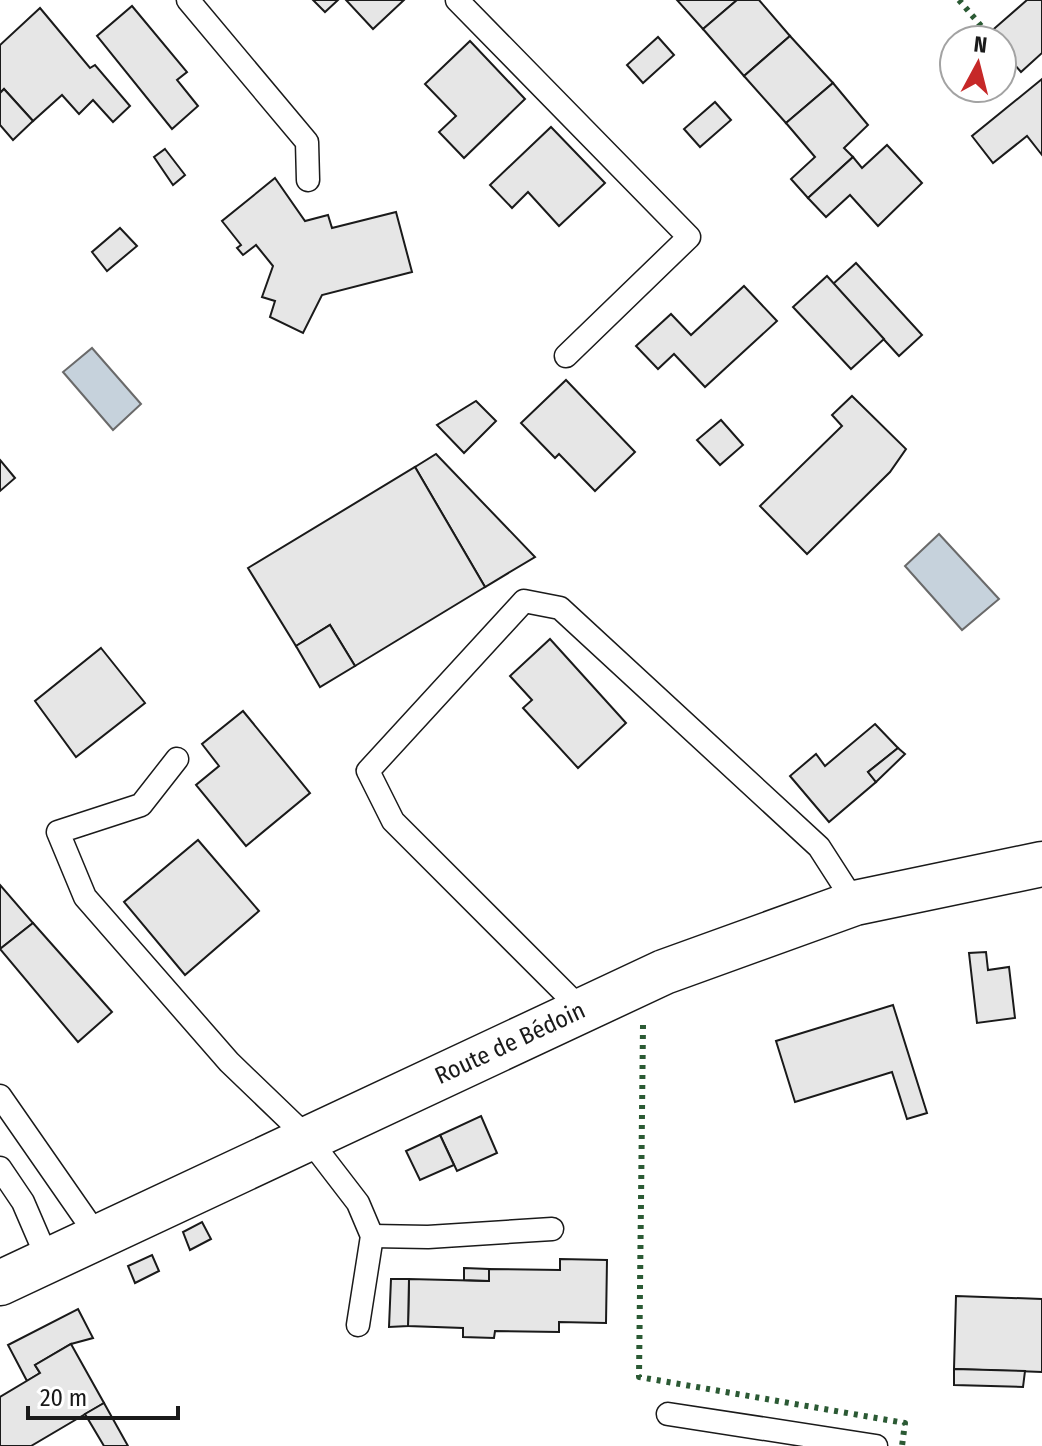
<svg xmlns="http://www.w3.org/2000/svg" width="1042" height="1446" font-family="'Fira Sans Condensed',sans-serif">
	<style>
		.water { fill: #c6d2dc; stroke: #6a6a6a; stroke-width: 2 }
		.building { fill: #e6e6e6; stroke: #1a1a1a; stroke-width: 2 }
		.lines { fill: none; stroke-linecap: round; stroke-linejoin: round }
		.lane-casing { stroke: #1a1a1a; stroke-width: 25 }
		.secondary-casing { stroke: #1a1a1a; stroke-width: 47 }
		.lane { stroke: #fff; stroke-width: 22 }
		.secondary { stroke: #fff; stroke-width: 44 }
		.hedge { stroke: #2b5a34; stroke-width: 6; stroke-dasharray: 4 6; stroke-linecap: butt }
		.labels { text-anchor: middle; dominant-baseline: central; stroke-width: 6; stroke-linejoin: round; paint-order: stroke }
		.street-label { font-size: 24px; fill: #1a1a1a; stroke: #fff }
	</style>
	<rect width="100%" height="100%" fill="#fff"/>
	<!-- water -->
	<g class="water">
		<polygon points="92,348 141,404 113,430 63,372"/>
		<polygon points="939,534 999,599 962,630 905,566"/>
	</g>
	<!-- building -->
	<g class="building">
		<polygon points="313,0 338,0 325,12"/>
		<polygon points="346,0 404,0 373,29"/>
		<polygon points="677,0 737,0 703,29"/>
		<polygon points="737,0 759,0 790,36 744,76 703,29"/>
		<polygon points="1027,0 1042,0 1042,53 1021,72 1002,50 1002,40 993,40 988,34"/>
		<polygon points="132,6 187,72 177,80 198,106 172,129 97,36"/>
		<polygon points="40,8 90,68 95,65 130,106 113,122 93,100 79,114 62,95 33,121 4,89 0,93 0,45"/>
		<polygon points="790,36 833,83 786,123 744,76"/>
		<polygon points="658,37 674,55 643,83 627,65"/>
		<polygon points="470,41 525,99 464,158 439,132 456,116 425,84"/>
		<polygon points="1042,79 1042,155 1027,136 993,163 972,136"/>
		<polygon points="833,83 868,125 844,148 853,157 808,198 791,179 815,157 786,123"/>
		<polygon points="4,89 33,121 13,140 0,125 0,93"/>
		<polygon points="715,102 731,120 700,147 684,129"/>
		<polygon points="551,127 605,183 559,226 528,192 512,208 490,185"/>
		<polygon points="887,145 922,183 878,226 850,195 826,217 808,198 853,157 862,168"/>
		<polygon points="165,149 185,175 173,185 154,157"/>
		<polygon points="275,178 305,221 328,215 332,228 396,212 412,272 322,295 303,333 270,317 275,301 262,297 273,266 256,245 243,255 237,248 241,245 222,221"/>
		<polygon points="120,228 137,246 107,271 92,252"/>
		<polygon points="856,263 922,335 899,356 833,284"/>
		<polygon points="827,276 884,339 851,369 793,307"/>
		<polygon points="744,286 777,321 705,387 674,354 658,369 636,346 671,314 691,335"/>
		<polygon points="566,380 635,452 595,491 559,454 555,458 521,423"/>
		<polygon points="852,396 906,449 890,472 807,554 760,506 842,426 832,415"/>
		<polygon points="476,401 496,421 464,453 437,425"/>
		<polygon points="721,420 743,445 720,465 697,440"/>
		<polygon points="436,454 535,557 485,587 415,467"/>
		<polygon points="0,460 15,478 0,491"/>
		<polygon points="415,467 485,587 355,666 330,625 296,646 248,568"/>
		<polygon points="330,625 355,666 320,687 296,646"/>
		<polygon points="550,639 626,723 578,768 523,708 532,700 510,676"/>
		<polygon points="101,648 145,703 76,757 35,701"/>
		<polygon points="243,711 310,793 246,846 196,785 219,766 202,744"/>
		<polygon points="875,724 898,748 868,772 876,782 829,822 790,776 816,754 825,766"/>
		<polygon points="898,748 905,754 876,782 868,772"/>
		<polygon points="198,840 259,911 185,975 124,902"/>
		<polygon points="0,885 33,923 0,949"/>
		<polygon points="33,923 112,1012 78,1042 0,949"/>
		<polygon points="986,952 988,970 1009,967 1015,1018 977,1023 969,953"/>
		<polygon points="893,1005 927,1113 907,1119 892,1072 795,1102 776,1041"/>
		<polygon points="481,1116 497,1153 457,1171 440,1135"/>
		<polygon points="440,1135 454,1165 420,1180 406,1151"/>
		<polygon points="202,1222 211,1239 190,1250 183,1232"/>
		<polygon points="152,1255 159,1271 135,1283 128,1266"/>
		<polygon points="560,1259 607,1260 606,1323 559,1322 559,1332 495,1331 494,1338 463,1337 463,1328 408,1326 409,1279 489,1281 489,1269 560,1270"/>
		<polygon points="464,1268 489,1269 489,1281 464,1280"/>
		<polygon points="391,1279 409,1279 408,1326 389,1327"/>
		<polygon points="956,1296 1042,1299 1042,1372 954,1369"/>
		<polygon points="78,1309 93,1338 71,1344 35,1365 40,1373 27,1381 8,1345"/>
		<polygon points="71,1344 104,1403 31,1446 0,1446 0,1397 40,1373 35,1365"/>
		<polygon points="954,1369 1025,1371 1023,1387 954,1385"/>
		<polygon points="104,1403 128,1446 104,1446 85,1414"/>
	</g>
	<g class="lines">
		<!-- lane casing -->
		<g class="lane-casing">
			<g id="lane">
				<polyline points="188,0 307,142 308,180"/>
				<polyline points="457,0 689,237 566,356"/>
				<polyline points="177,759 141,805 58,832 85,897 229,1062 308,1138 358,1203 372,1236 358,1325"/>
				<polyline points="582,1010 393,821 368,771 524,601 560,608 819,847 855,903"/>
				<polyline points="0,1096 98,1237"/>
				<polyline points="0,1168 23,1202 48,1260"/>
				<polyline points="372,1236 428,1237 552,1229"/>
				<polyline points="668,1414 876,1446"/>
			</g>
		</g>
		<!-- secondary casing -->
		<g class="secondary-casing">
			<polyline id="secondary" points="0,1283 664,972 855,903 1042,864"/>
		</g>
		<!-- lane -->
		<use href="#lane" class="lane"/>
		<!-- secondary -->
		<use href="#secondary" class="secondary"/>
		<!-- hedge -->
		<g class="hedge">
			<polyline points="959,0 982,27"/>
			<polyline points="643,1025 639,1377 905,1423 902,1446"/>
		</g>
	</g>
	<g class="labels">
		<!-- street labels -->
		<g class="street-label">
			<text transform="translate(510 1043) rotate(-25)">Route de Bédoin</text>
		</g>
	</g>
	<!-- north arrow -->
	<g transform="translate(978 64) rotate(7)"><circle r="38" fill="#ffffff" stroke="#a3a3a3" stroke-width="2"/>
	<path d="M0-6L14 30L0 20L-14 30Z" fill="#c62828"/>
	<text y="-12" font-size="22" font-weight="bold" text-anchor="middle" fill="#1a1a1a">N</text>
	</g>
	<!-- scale -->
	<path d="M28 1406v12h150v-12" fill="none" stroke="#1a1a1a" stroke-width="4"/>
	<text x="40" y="1406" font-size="24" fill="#1a1a1a" stroke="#ffffff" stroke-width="6" paint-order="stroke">20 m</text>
</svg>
